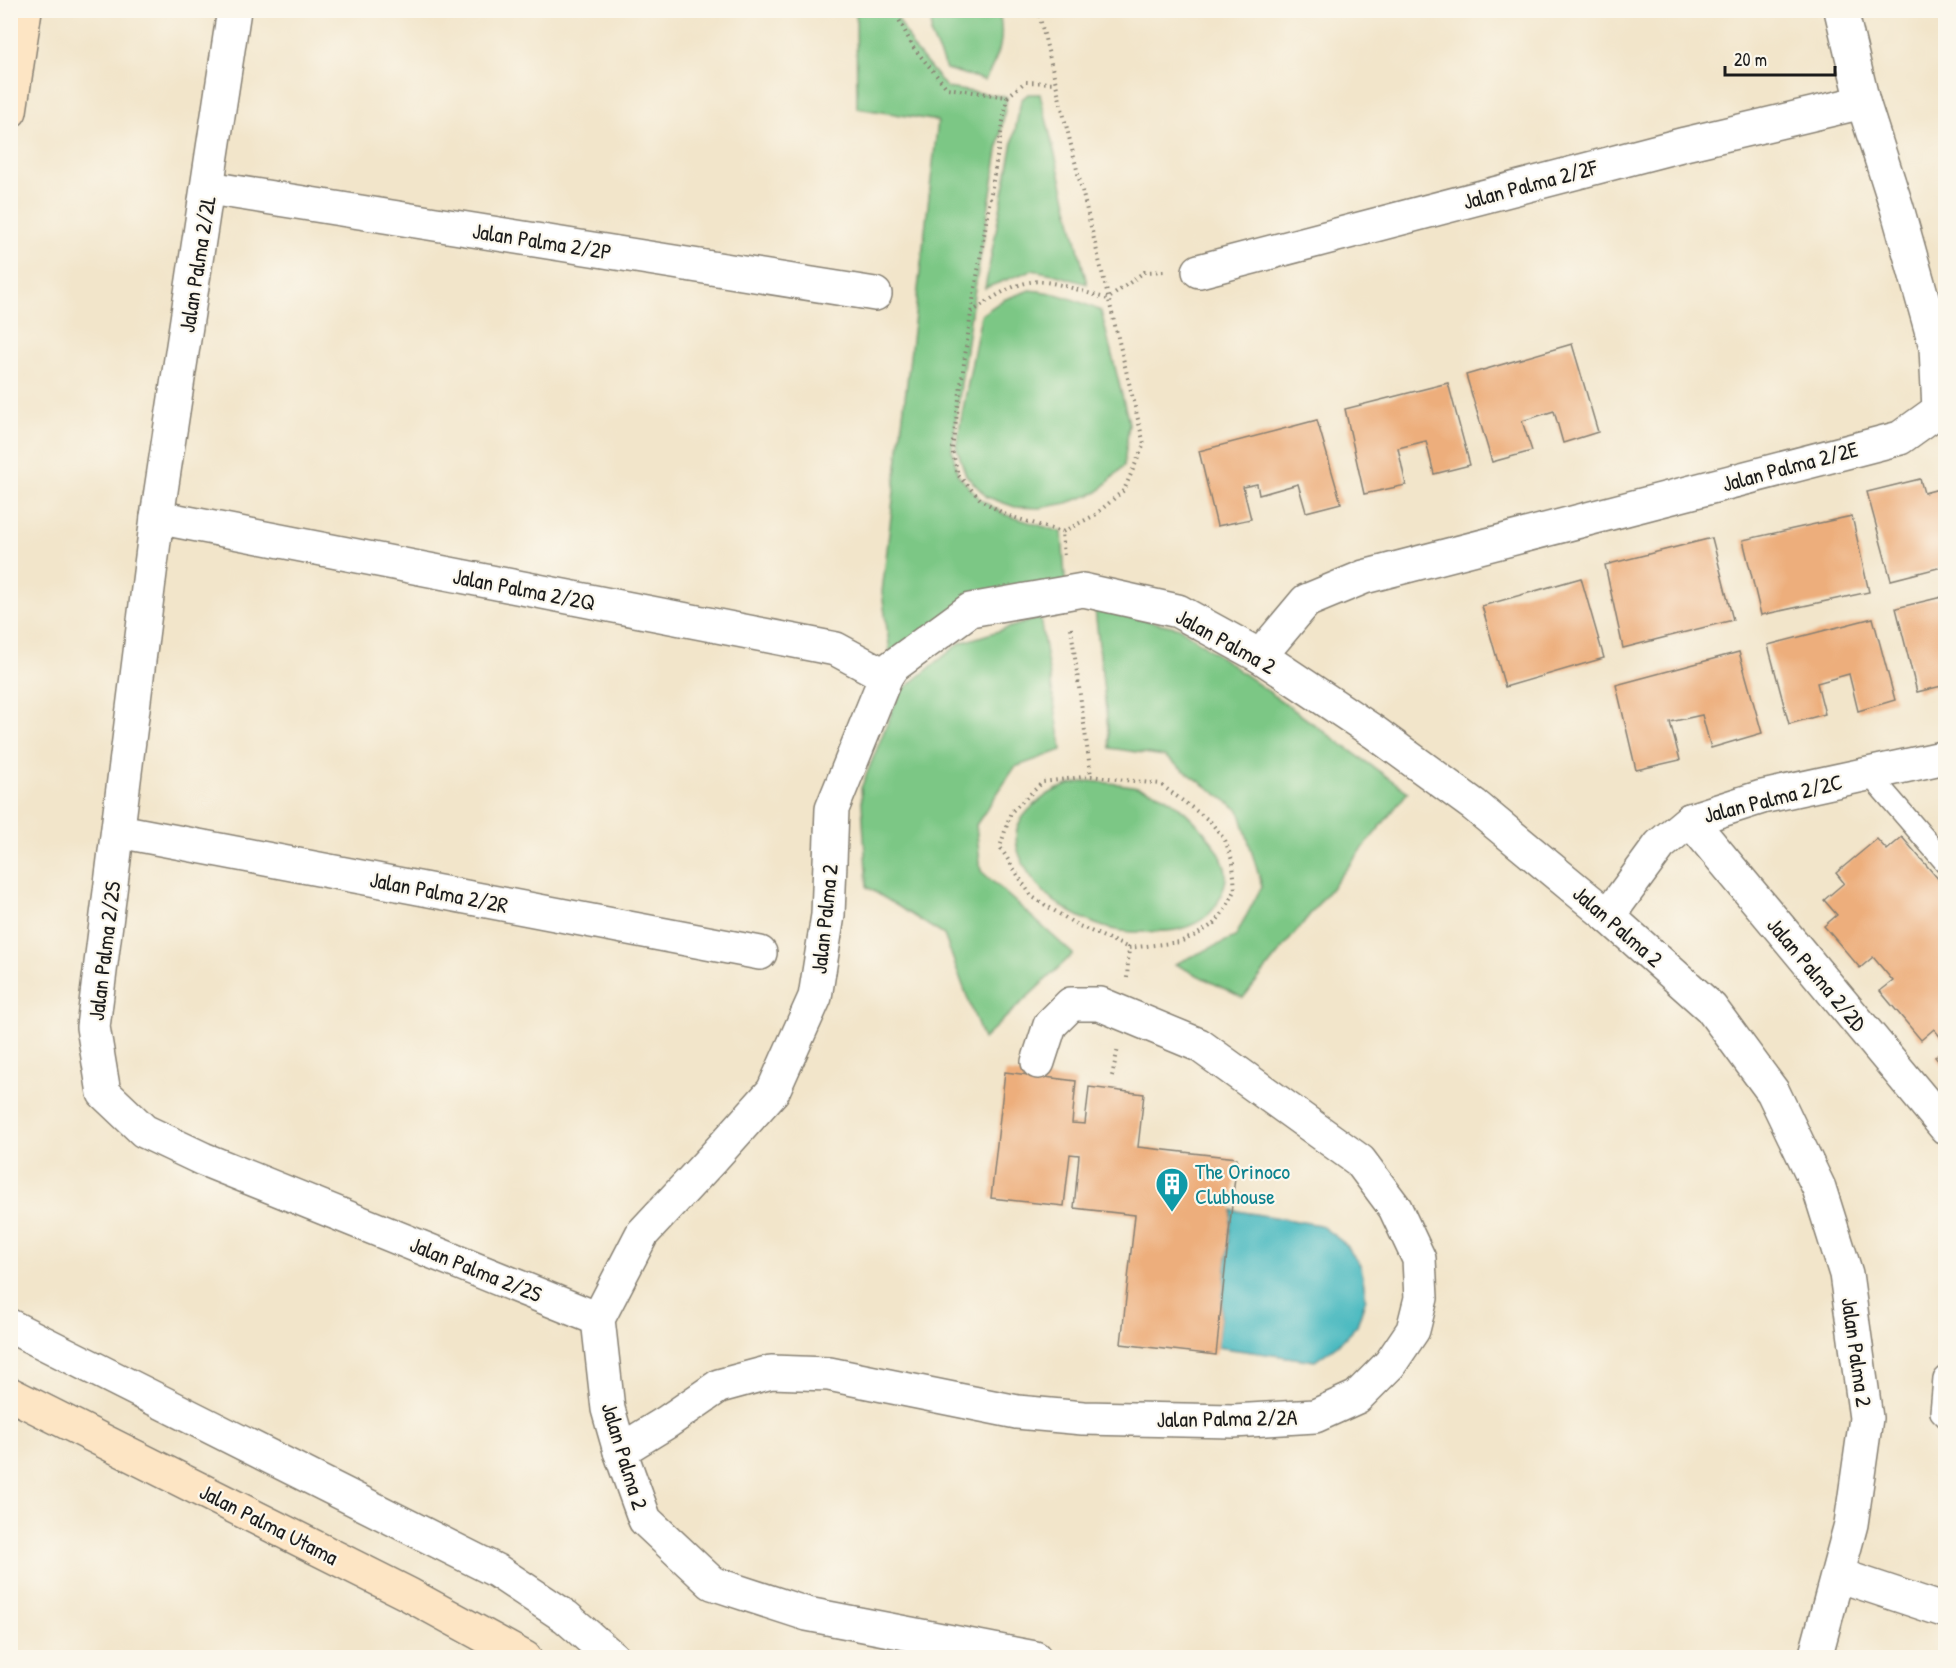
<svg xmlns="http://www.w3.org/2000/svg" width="1956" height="1668" font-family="'Patrick Hand',sans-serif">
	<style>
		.green { fill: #7bc785; stroke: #4c7250; stroke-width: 1.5 }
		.water { fill: #4ab9c0; stroke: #336a6e; stroke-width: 1.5 }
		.building { fill: #edae7b }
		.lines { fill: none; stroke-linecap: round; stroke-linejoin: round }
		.lane-casing { stroke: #878073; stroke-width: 24 }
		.street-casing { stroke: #878073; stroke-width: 36 }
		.secondary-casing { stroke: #878073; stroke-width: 36 }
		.path { stroke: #878073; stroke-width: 4; stroke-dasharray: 1.5 4.5; stroke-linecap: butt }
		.lane { stroke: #fff; stroke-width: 21 }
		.street { stroke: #fff; stroke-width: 33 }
		.secondary { stroke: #fde5c4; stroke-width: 33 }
		.labels { text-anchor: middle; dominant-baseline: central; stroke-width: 4.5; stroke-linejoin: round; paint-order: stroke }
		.street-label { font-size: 22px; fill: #1c1c1c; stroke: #fbf7ec }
		.culture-label { font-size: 22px; fill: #0d838f; stroke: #fbf7ec; text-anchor: start }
	</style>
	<rect width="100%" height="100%" fill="#fbf7ec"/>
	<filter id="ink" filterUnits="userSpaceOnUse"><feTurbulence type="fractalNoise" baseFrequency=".0167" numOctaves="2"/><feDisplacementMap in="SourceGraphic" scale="12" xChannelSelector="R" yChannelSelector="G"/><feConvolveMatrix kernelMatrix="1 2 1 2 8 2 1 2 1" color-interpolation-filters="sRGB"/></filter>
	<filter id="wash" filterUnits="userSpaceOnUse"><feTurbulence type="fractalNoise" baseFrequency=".008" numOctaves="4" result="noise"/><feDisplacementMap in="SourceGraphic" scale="24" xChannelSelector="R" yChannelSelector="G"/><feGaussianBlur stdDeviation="1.35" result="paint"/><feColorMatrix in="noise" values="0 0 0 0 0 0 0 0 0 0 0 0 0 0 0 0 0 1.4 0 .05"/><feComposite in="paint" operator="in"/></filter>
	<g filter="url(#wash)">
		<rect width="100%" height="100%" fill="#f2e5ca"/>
		<!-- green -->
		<g class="green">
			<polygon points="856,11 894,11 913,47 947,88 1007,97 971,313 952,449 958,475 981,500 1006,515 1062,532 1066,593 970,610 892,667 882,592 938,121 857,108"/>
			<path d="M932,11H999C1005,41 1000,54 985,80L946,69L931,35Z"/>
			<polygon points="1028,94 1040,94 1087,284 1053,274 1032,270 985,288 1021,100"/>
			<path d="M1030,290C1056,292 1077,300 1101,311L1129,423L1124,466L1098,492L1067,503L1040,508L1015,507L987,497L966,475L956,446L981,315L1003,300Z"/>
			<polygon points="1095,609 1180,628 1408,792 1243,998 1175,964 1235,937 1262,886 1239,810 1164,756 1110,748"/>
			<polygon points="1040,618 1062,750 1015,767 976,825 981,871 1073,954 983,1039 944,935 867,887 861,788 900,692 960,643"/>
			<path d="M1090,781C1116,784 1141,784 1165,797C1187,810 1228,851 1226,878C1225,888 1221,895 1217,904C1208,920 1186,930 1167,931C1146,932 1124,934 1104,927C1086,921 1058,907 1045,893C1030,878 1012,852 1017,829C1021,812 1048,792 1063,787C1071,783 1081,783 1090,781Z"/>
		</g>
		<!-- water -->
		<polygon class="water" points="1232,1210 1320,1225 1344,1243 1361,1266 1366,1298 1357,1325 1339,1344 1315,1361 1217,1347"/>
		<g id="blocks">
			<!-- building -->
			<g class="building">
				<polygon points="1572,344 1598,432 1563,443 1554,411 1522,421 1532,451 1492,462 1466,375"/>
				<polygon points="1448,383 1470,465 1434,474 1426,441 1398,448 1406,485 1364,494 1345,409"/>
				<polygon points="1317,420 1341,503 1306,512 1298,484 1259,495 1257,484 1243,487 1251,519 1217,526 1199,451"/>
				<polygon points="1920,479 1924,493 1946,487 1946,566 1891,580 1867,492"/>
				<polygon points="1852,516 1869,592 1761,615 1743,540"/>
				<polygon points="1712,538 1733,620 1623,648 1605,565"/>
				<polygon points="1581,578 1604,658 1505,687 1482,606"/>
				<polygon points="1946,596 1946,685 1917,692 1896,608"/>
				<polygon points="1873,618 1895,700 1858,711 1849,674 1817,683 1825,714 1789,724 1768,645"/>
				<polygon points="1739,652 1762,733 1711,748 1702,715 1670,722 1680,760 1636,770 1616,685"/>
				<polygon points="1902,837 1946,888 1946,1044 1934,1029 1921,1040 1880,991 1893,981 1873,957 1860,968 1824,926 1837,915 1824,900 1844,883 1836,873 1877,839 1887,850"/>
				<polygon points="1946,1049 1946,1070 1935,1057"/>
				<polygon points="1005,1072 1076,1081 1072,1123 1085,1124 1089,1087 1144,1094 1138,1147 1237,1158 1216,1355 1121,1344 1135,1215 1074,1208 1079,1155 1070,1154 1064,1206 991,1198"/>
			</g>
		</g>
	</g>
	<g filter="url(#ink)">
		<use href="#blocks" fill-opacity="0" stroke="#878073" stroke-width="1.5"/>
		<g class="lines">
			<!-- lane casing -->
			<g class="lane-casing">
				<g id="lane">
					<polyline points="1869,774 1946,863"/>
					<polyline points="1946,1377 1944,1379 1941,1412 1946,1417"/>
				</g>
			</g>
			<!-- street casing -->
			<g class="street-casing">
				<g id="street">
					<polyline points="234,10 157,517 93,1027 104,1093 144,1131 203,1159 598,1319"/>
					<polyline points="209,188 875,294"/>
					<polyline points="1199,271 1685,144 1863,102"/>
					<polyline points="157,517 836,649 886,676"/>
					<polyline points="1260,656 1306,601 1364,577 1900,438 1939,410 1936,347 1897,208 1863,102 1841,10"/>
					<polyline points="1690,820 1946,1128"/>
					<polyline points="119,831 760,953"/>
					<polyline points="1608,916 1660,845 1690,820 1762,797 1946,757"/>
					<polyline points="10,1326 497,1571 566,1617 613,1658"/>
					<polyline points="620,1451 667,1422 719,1386 771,1372 829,1374 1017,1412 1083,1418 1233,1421 1315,1416 1357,1397 1390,1364 1413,1330 1421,1298 1419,1259 1395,1208 1360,1161 1199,1045 1100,1004 1071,1004 1050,1025 1038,1062"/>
					<polyline points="1838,1575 1946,1611"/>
					<polyline points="1035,1658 807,1614 712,1583 645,1520 620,1451 608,1409 598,1319 642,1234 712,1159 773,1091 815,997 828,915 832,809 886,676 892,667 970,610 1083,590 1178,611 1260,656 1374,732 1474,805 1608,916 1711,1008 1773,1092 1819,1188 1846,1274 1866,1418 1851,1524 1815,1658"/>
				</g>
			</g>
			<!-- secondary casing -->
			<g class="secondary-casing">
				<g id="secondary">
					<polyline points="10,111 25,10"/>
					<polyline points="10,1394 408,1594 525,1658"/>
				</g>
			</g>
			<!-- path -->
			<g class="path">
				<polyline points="894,10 913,47 947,88 1007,97 1025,82 1056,83"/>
				<polyline points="1038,10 1144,444 1124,490 1095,515 1062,532 1064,558"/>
				<polyline points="1007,97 971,313 952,449 958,475 981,500 1006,515 1062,532"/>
				<path d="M971,312C990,300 1008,286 1030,282C1049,278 1089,294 1108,299L1144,272L1166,271"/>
				<polyline points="1071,628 1091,776"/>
				<polyline points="1127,978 1129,948 1180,942 1198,934 1215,923 1226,908 1235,891 1233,863 1225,840 1210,821 1160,784 1091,776 1043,782 1011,812 1000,847 1031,896 1077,925 1129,948"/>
				<polyline points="1112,1076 1118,1048"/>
			</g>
			<!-- lane -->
			<use href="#lane" class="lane"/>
			<!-- street -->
			<use href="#street" class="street"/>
			<!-- secondary -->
			<use href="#secondary" class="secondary"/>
		</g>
	</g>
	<!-- icons -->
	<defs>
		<g id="building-pin" transform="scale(1.725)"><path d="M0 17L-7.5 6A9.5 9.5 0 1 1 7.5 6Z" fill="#0f9aa8" stroke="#fbf7ec"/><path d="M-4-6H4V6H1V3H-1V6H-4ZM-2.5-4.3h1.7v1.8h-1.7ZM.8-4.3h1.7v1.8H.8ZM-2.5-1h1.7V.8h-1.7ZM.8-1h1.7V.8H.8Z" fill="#fff"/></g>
	</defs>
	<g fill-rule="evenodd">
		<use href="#building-pin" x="1172" y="1184"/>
	</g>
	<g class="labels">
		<!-- street labels -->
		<g class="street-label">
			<text transform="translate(1530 184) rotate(-15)">Jalan Palma 2/2F</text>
			<text transform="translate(542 241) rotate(9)">Jalan Palma 2/2P</text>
			<text transform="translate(197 264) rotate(-81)">Jalan Palma 2/2L</text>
			<text transform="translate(1790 466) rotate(-15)">Jalan Palma 2/2E</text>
			<text transform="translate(524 589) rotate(11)">Jalan Palma 2/2Q</text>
			<text transform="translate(1226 641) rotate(29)">Jalan Palma 2</text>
			<text transform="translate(1773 798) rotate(-14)">Jalan Palma 2/2C</text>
			<text transform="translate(439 892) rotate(11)">Jalan Palma 2/2R</text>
			<text transform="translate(824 919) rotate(-84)">Jalan Palma 2</text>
			<text transform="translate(1618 926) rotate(41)">Jalan Palma 2</text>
			<text transform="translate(104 951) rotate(-83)">Jalan Palma 2/2S</text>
			<text transform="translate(1817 974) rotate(50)">Jalan Palma 2/2D</text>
			<text transform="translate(476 1269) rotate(22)">Jalan Palma 2/2S</text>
			<text transform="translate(1857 1352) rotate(82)">Jalan Palma 2</text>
			<text transform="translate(1227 1418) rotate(-1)">Jalan Palma 2/2A</text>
			<text transform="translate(625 1456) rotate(73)">Jalan Palma 2</text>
			<text transform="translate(269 1524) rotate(27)">Jalan Palma Utama</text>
		</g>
		<!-- culture labels -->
		<g class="culture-label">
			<text x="1195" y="1171">The Orinoco<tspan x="1195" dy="25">Clubhouse</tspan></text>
		</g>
	</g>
	<!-- margin -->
	<rect width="1956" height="1668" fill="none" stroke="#fbf7ec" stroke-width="36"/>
	<!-- scale -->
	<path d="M1725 66v9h110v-9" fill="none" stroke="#1c1c1c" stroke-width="3"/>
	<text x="1734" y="66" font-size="18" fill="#1c1c1c" stroke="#fbf7ec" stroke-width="4.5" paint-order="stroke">20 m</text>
</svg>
